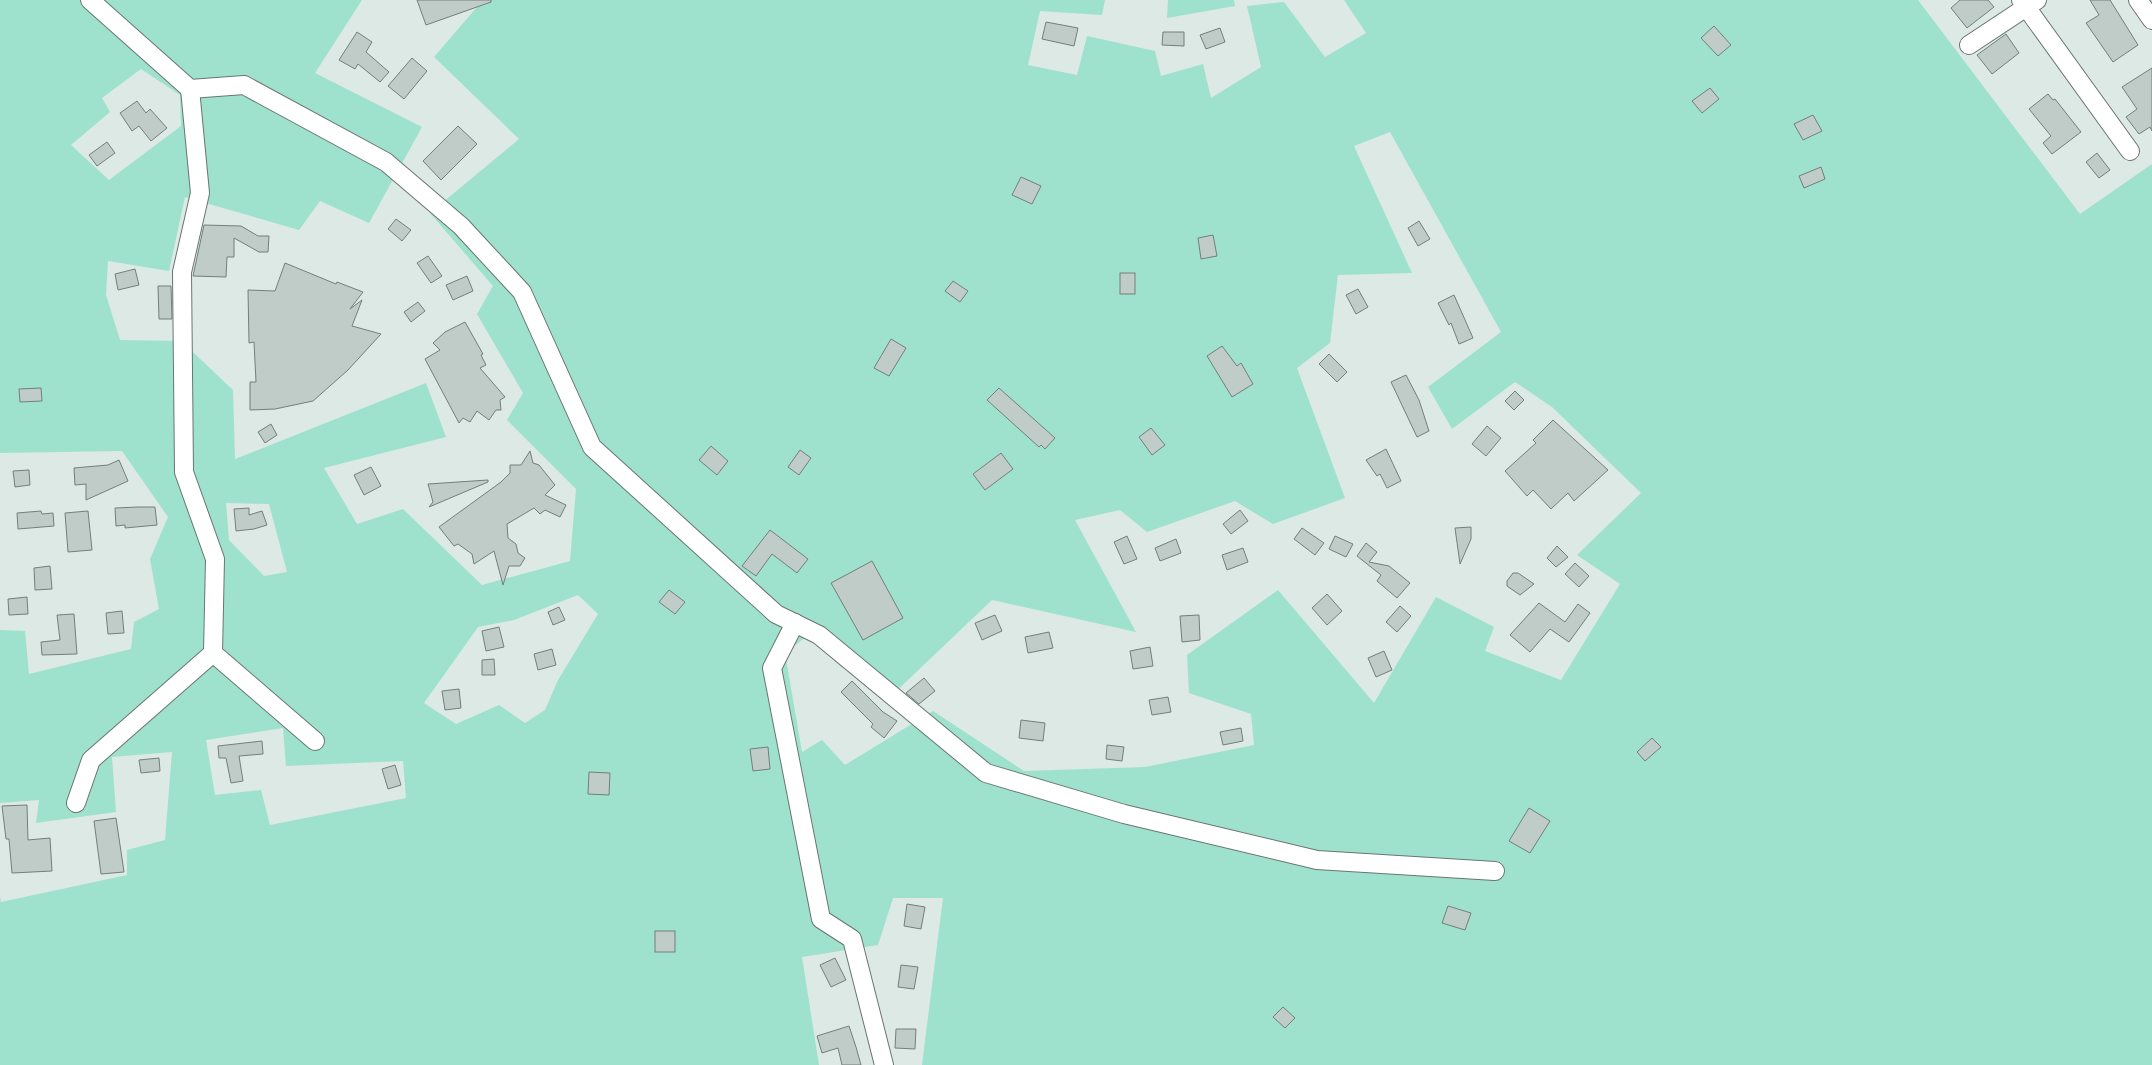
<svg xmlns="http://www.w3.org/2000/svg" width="2152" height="1065" font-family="'Open Sans',sans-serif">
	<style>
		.green { fill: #9ee2cd; fill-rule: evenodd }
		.building { fill: #bfccc8; stroke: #737f7b }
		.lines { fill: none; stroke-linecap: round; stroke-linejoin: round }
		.minor-casing { stroke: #6a7571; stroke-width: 20 }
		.minor { stroke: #fff; stroke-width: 18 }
	</style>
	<rect width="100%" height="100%" fill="#dce9e5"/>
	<!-- green -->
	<g class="green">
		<path d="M0,0H362L315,73L422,127L369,223L320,201L299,230L185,197L169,271L108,261L106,295L120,340L181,341L233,390L235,459L426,383L446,437L324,468L357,524L403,509L482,585L570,561L576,489L507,420L523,393L477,314L493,286L430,213L519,139L434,57L483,0H1105L1102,15L1040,11L1028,65L1077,75L1087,36L1155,51L1161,76L1203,64L1211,98L1261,67L1247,6L1284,2L1325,57L1366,33L1344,0H1918L2080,214L2152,164V1065H922L943,898H893L878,945L802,957L819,1065H0V897L1,902L127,875V850L165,840L172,752L112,757L116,812L36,823L39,800L0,803V630L25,631L29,674L131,649L134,622L159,609L150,559L168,517L122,451L0,453ZM141,69L180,95L181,126L109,180L71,145L110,112L102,98ZM1390,132L1501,332L1428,387L1452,429L1515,382L1552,407L1641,493L1577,555L1620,584L1561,680L1485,651L1494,627L1436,597L1374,703L1278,590L1187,655L1189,693L1251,714L1254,745L1145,767L1024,771L933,711L845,765L822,740L802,752L785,653L810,634L840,666L889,698L992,600L1136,632L1075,520L1120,510L1147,532L1235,501L1273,524L1345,498L1297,368L1330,343L1338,275L1412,273L1354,146ZM226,503L269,504L287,572L264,576L229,540ZM578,595L598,614L558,680L545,710L525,723L499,705L456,724L424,703L478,627L514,620ZM283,728L286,766L403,761L406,798L270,825L261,790L215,795L206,740Z"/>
		<polygon points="1168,0 1234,0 1235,6 1167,18"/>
	</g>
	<!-- building -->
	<g class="building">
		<polygon points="417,0 491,0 491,2 426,25"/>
		<polygon points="1960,0 1988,0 1994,7 1967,28 1951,8"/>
		<polygon points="2090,0 2110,0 2138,45 2113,62 2086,23 2099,15"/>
		<polygon points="1046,22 1078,28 1074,46 1042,39"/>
		<polygon points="1714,26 1731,45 1718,56 1701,38"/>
		<polygon points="1220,28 1225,42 1206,49 1200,35"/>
		<polygon points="357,32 372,42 366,52 389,72 380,82 358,64 355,69 339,60"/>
		<polygon points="1163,32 1184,32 1184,46 1162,45"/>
		<polygon points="2006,34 2019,53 1992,74 1977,55"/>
		<polygon points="412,58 427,71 404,99 388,86"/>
		<polygon points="2152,68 2152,131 2150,127 2139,134 2126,117 2137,109 2122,87"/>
		<polygon points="1710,88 1719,99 1702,113 1692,101"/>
		<polygon points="2048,94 2053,100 2055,99 2081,132 2052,154 2043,143 2051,136 2029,109"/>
		<polygon points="137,101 146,113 150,109 167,128 151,141 139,126 132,131 120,113"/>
		<polygon points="1813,115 1822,131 1803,140 1794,124"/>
		<polygon points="458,126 477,144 441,180 423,161"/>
		<polygon points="107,142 115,153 97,166 89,155"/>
		<polygon points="2097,153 2110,170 2099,178 2086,162"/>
		<polygon points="1821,167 1825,179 1804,188 1799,176"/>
		<polygon points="1021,177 1041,186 1032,204 1012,195"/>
		<polygon points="396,219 411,230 402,241 388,229"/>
		<polygon points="1419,221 1430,239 1418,246 1408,228"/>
		<polygon points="204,225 241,226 258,236 269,236 268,252 259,252 234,238 234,257 227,257 226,277 193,276"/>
		<polygon points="1213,235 1217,256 1201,259 1198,238"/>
		<polygon points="428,256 442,276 431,283 417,263"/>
		<polygon points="285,263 336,284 337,282 363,292 350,309 362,300 352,326 381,334 348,370 313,401 275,409 250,410 250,382 256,382 254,342 249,343 248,290 275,291"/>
		<polygon points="135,269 139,285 118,290 115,274"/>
		<rect x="1120" y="273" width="15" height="21"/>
		<polygon points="467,276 473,291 453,300 446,285"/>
		<polygon points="953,281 968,291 960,302 945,291"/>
		<polygon points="158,286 171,286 172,319 159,319"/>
		<polygon points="1358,289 1368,307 1356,314 1346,295"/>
		<polygon points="1454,295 1473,338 1459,344 1451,323 1449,325 1438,303"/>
		<polygon points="418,302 425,311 411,322 404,312"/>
		<polygon points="465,322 483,354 481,355 486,365 480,368 505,397 500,400 501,410 496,410 489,420 477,411 470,422 463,418 459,423 425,359 440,350 433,343 445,332"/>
		<polygon points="891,339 906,348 889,376 874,368"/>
		<polygon points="1222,346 1237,366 1241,363 1253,384 1232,397 1207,356"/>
		<polygon points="1329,354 1347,372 1337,382 1319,364"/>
		<polygon points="1406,375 1419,400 1429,431 1417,437 1391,382"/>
		<polygon points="41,388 42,401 20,402 19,389"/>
		<polygon points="999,388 1055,438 1045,449 1041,445 1039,447 987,400"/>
		<polygon points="1515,391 1524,400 1514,410 1505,401"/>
		<polygon points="1553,420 1608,470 1574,501 1568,493 1551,509 1533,490 1527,496 1505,471 1536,443 1533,440"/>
		<polygon points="271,424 277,435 265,443 258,432"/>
		<polygon points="1487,426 1501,438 1486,456 1472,444"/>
		<polygon points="1151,428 1165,445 1152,455 1139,437"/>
		<polygon points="711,446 728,461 717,475 699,460"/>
		<polygon points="1386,449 1401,481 1387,488 1380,474 1377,476 1366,460"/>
		<polygon points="800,450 811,458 799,475 788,467"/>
		<polygon points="530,451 533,463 539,465 555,485 545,495 566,505 560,517 545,510 540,514 534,508 507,524 508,538 516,544 518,553 525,558 520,566 509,566 503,585 494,551 474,564 472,554 458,544 454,546 439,527 501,482 510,473 510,465 521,465"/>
		<polygon points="1001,453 1013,469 985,490 973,474"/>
		<polygon points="119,460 128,481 86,500 86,484 75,485 74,468 108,465"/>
		<polygon points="371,467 381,486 364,495 354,475"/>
		<polygon points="29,470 30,485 15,487 13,471"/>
		<polygon points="488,480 488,482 429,507 433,502 428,484"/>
		<polygon points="138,507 155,507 157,525 125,528 125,525 116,526 115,508"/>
		<polygon points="249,508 249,515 262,511 267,525 254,529 236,531 234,509"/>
		<polygon points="1240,510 1248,521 1231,534 1223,524"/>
		<polygon points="41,511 42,514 53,513 54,526 18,529 17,513"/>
		<polygon points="88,511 92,550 68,552 65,513"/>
		<polygon points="1471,527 1471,539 1460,564 1455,528"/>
		<polygon points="1302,528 1324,543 1315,555 1294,539"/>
		<polygon points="770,530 808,559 797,573 772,554 756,576 742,566"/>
		<polygon points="1127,536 1137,559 1124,564 1114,542"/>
		<polygon points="1335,536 1353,544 1346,557 1329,549"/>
		<polygon points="1176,539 1181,553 1160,561 1155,548"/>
		<polygon points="1366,543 1377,552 1369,562 1389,566 1410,583 1397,598 1377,581 1381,575 1357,556"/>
		<polygon points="1557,546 1568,557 1556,567 1547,558"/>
		<polygon points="1243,548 1248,562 1227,570 1222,555"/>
		<polygon points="872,561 903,618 863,640 831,583"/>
		<polygon points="1575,563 1589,576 1579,587 1565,574"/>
		<polygon points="50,566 52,589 35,590 34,568"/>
		<polygon points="1513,573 1518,573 1534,584 1520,595 1507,586 1507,581"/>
		<polygon points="669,590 685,602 675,614 659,602"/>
		<polygon points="1327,594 1342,611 1327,625 1312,608"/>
		<polygon points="27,597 28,614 9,615 8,599"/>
		<polygon points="1539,603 1565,622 1578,604 1590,613 1569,642 1550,629 1530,652 1510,635"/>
		<polygon points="1400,606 1411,616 1397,632 1386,622"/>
		<polygon points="559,607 565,620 553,625 548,612"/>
		<polygon points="122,611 124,633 108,634 106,613"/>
		<polygon points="74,614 77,654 42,655 41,642 60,640 57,615"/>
		<polygon points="995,615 1002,631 982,640 975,623"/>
		<polygon points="1199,615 1200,640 1182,642 1180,616"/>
		<polygon points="499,627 504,647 486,651 482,631"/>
		<polygon points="1049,632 1053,648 1028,653 1025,637"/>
		<polygon points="1150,647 1153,666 1133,669 1130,651"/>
		<polygon points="552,649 556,665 538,670 534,654"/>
		<polygon points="1384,651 1392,670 1376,677 1368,658"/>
		<polygon points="494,659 495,675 482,675 482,660"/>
		<polygon points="924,678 935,691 919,704 906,693"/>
		<polygon points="852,681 883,712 897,721 884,738 871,727 873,724 841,692"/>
		<polygon points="459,689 461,708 445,710 442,691"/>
		<polygon points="1168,697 1171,712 1152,715 1149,700"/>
		<polygon points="1021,720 1045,723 1043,741 1019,738"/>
		<polygon points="1241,728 1243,741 1223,745 1220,732"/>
		<polygon points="1652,738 1661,747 1645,761 1637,752"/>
		<polygon points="262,741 263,754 239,756 243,781 231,783 226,758 219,758 218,746"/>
		<polygon points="1107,745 1124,747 1122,761 1106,759"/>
		<polygon points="768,747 770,769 753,771 750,749"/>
		<polygon points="159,758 160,771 141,773 139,760"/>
		<polygon points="395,765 401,785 388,789 382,769"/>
		<polygon points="589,772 610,773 609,795 588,794"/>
		<polygon points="27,805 28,840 50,838 52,871 12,873 9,839 6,839 2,806"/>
		<polygon points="1529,808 1550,821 1530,853 1509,841"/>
		<polygon points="116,818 124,872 101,874 94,821"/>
		<polygon points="907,904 925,907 921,929 904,926"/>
		<polygon points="1448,906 1471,913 1465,930 1442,923"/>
		<rect x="655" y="931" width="20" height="21"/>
		<polygon points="835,958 846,980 831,987 820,965"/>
		<polygon points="901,965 918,967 914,989 898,987"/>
		<polygon points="1283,1007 1295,1018 1285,1028 1273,1017"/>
		<polygon points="849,1026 856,1047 861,1065 842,1065 838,1048 822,1053 817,1036"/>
		<polygon points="896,1029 916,1029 915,1049 895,1048"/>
	</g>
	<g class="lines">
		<!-- minor casing -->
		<g class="minor-casing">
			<g id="minor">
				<polyline points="90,0 190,89 244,85 386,162 461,226 522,292 592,447 776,614 819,635 986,773 1124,814 1317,860 1495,871"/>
				<polyline points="2021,0 2130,151"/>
				<polyline points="2138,0 2152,20"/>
				<polyline points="1969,45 2037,0"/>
				<polyline points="190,89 200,193 182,272 184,472 215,559 213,653 315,741"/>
				<polyline points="795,623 772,668 821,919 852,939 884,1065"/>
				<polyline points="76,803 91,760 213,653"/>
			</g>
		</g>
		<!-- minor -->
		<use href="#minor" class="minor"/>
	</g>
</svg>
